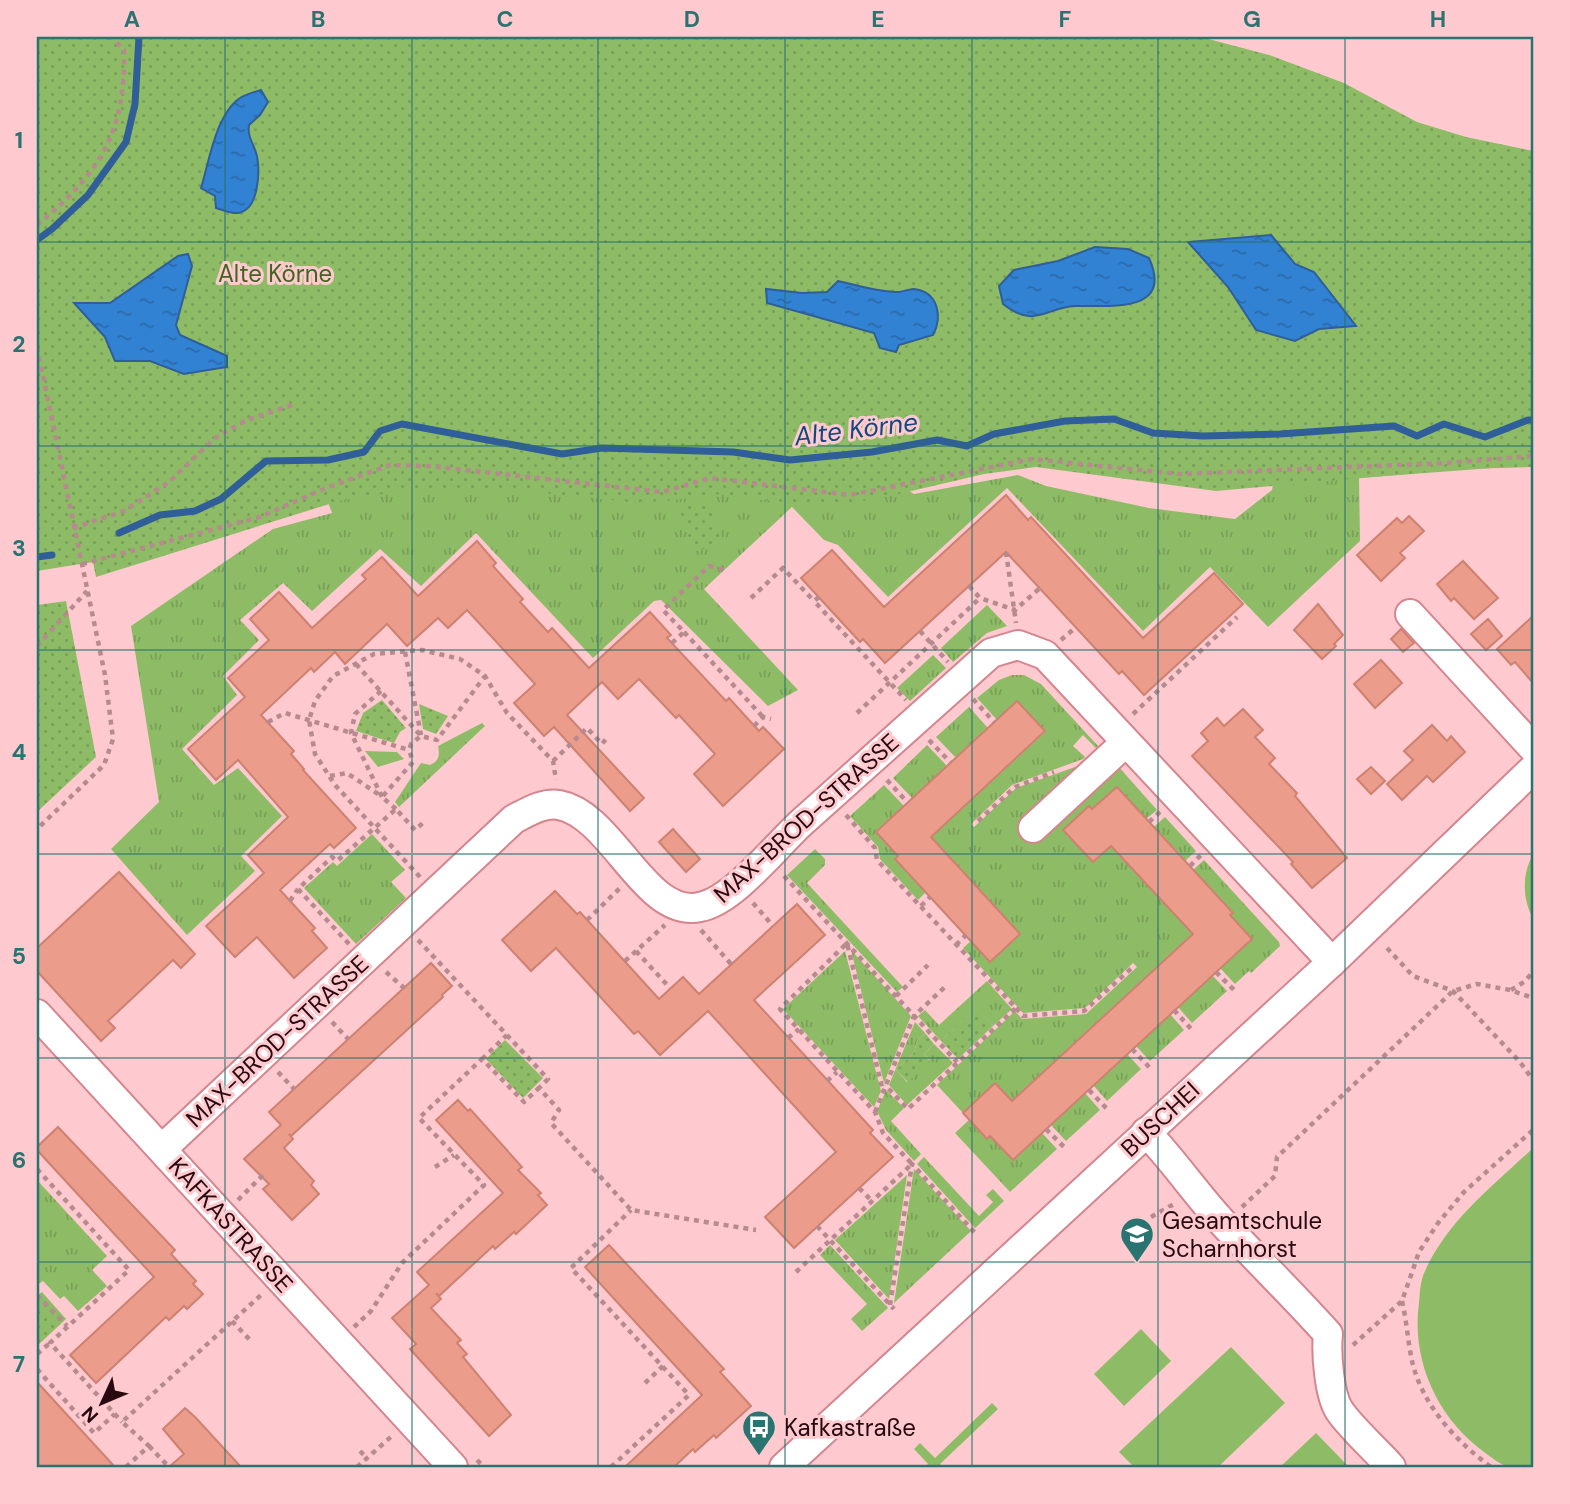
<svg xmlns="http://www.w3.org/2000/svg" width="1570" height="1504" font-family="'DM Sans',sans-serif">
	<style>
		.grass { fill: url(#grass-tufts) }
		.park { fill: url(#park-dots) }
		.pitch { fill: #8ebc66 }
		.water { fill: url(#water-ripples); stroke: #2f5e98; stroke-width: 2 }
		.lines { fill: none; stroke-linecap: round; stroke-linejoin: round }
		.stream { stroke: #2f5e98; stroke-width: 7 }
		.building { fill: #eb9c8b; stroke: #ce8171; stroke-width: 2 }
		.minor-casing { stroke: #d4858e; stroke-width: 32 }
		.path { stroke: #b68a8f; stroke-width: 4.5; stroke-dasharray: 5 5; stroke-linecap: butt }
		.minor { stroke: #fff; stroke-width: 28 }
		.grid { fill: none; stroke: #297370; stroke-width: 2; stroke-opacity: 0.55 }
		.labels { text-anchor: middle; dominant-baseline: central; stroke-width: 6; stroke-linejoin: round; paint-order: stroke }
		.park-label { font-size: 24px; fill: #41641e; stroke: #fecacf }
		.street-label { font-size: 24px; fill: #270a0f; stroke: #fecacf }
		.poi-label { font-size: 24px; fill: #270a0f; stroke: #fecacf; text-anchor: start }
		.water-label { font-size: 26px; font-style: italic; fill: #11487d; stroke: #fecacf }
		.neatline { fill: none; stroke: #297370; stroke-width: 2.5 }
		.grid-label { font-size: 23px; text-anchor: middle; font-weight: bold; fill: #297370 }
	</style>
	<defs>
		<pattern id="grass-tufts" width="24" height="20" patternUnits="userSpaceOnUse" patternTransform="scale(1.75)"><rect width="24" height="20" fill="#8ebc66"/><path d="M3 7l-1-3M5 7V3M7 7l1-3M15 17l-1-3M17 17v-4M19 17l1-3" fill="none" stroke="#7aa057"/></pattern>
		<pattern id="park-dots" width="8" height="8" patternUnits="userSpaceOnUse" patternTransform="scale(1.75)"><rect width="8" height="8" fill="#8ebc66"/><path d="M2 2h.1M6 6h.1" fill="none" stroke="#7aa057" stroke-width="1.8" stroke-linecap="round"/></pattern>
		<pattern id="water-ripples" width="26" height="14" patternUnits="userSpaceOnUse" patternTransform="scale(1.75)"><rect width="26" height="14" fill="#3282d3"/><path d="M2 4q2-2 4 0t4 0M15 11q2-2 4 0t4 0" fill="none" stroke="#2a69aa"/></pattern>
	</defs>
	<rect width="100%" height="100%" fill="#fecacf"/>
	<!-- grass -->
	<g class="grass">
		<polygon points="1278,460 1533,465 1359,478 1360,541 1268,627 1210,567 1143,631 1007,488 888,597 838,545 824,540 792,507 704,589 798,690 768,706 661,600 654,601 593,658 476,533 421,586 380,549 312,611 283,583 240,620 259,640 223,676 237,695 182,749 214,785 238,768 282,816 241,856 255,871 187,935 111,849 159,802 131,626 273,529 332,513 319,478 880,473 914,494 1018,475 1046,486 1149,508 1235,519 1272,490"/>
		<polygon points="987,605 1007,626 987,633 953,662 941,648"/>
		<polygon points="933,655 946,668 910,701 897,688"/>
		<polygon points="1012,675 1024,675 1041,684 1098,746 1096,748 1083,735 1073,746 1085,757 1083,759 1012,785 971,824 974,827 1016,788 1089,762 1118,766 1157,810 1146,819 1116,787 1092,809 1063,830 1093,862 1111,846 1193,934 1012,1101 995,1083 963,1113 937,1085 1015,1011 1022,1019 1086,1014 1137,967 1133,963 1085,1008 1023,1013 963,948 971,941 991,962 1020,934 931,837 1045,732 1017,701 997,720 977,698 999,680"/>
		<polygon points="969,707 988,728 956,758 936,737"/>
		<path d="M482,723L485,726L399,807L395,802L421,763L430,765C439,761 440,755 438,746Z"/>
		<polygon points="927,745 947,766 912,798 893,778"/>
		<polygon points="365,751 397,752 404,759 378,767"/>
		<polygon points="884,785 904,806 898,856 895,859 926,892 918,900 880,859 878,847 850,816"/>
		<polygon points="1165,817 1196,851 1185,861 1154,827"/>
		<polygon points="372,834 405,870 391,882 406,898 356,944 304,888 333,862 337,866"/>
		<polygon points="815,849 825,859 825,865 807,883 903,987 897,992 787,875"/>
		<polygon points="1204,860 1279,942 1280,946 1251,973 1249,971 1235,984 1220,968 1252,938 1230,915 1232,912 1193,870"/>
		<polygon points="851,950 911,1016 884,1083"/>
		<polygon points="845,951 881,1091 874,1107 783,1009"/>
		<polygon points="1212,975 1227,991 1192,1023 1178,1007"/>
		<polygon points="987,981 1012,1009 993,1026 976,1008 941,1041 918,1016 925,1010 939,1025"/>
		<polygon points="1170,1014 1184,1030 1150,1061 1136,1046"/>
		<polygon points="915,1022 925,1033 917,1041 914,1053 896,1070 907,1082 930,1060 924,1054 934,1044 953,1063 907,1105 889,1085"/>
		<polygon points="1127,1054 1141,1069 1107,1101 1093,1085"/>
		<polygon points="886,1090 904,1108 891,1121 921,1154 914,1161 886,1130 877,1111"/>
		<polygon points="1085,1093 1100,1110 1066,1141 1051,1125"/>
		<polygon points="970,1119 987,1139 990,1136 1042,1133 1057,1149 1010,1192 955,1133"/>
		<polygon points="924,1157 979,1216 993,1202 986,1195 993,1189 1004,1201 975,1228 917,1164"/>
		<polygon points="914,1169 971,1231 894,1303"/>
		<polygon points="907,1175 889,1299 835,1240"/>
		<polygon points="37,1180 107,1256 92,1270 107,1286 78,1311 64,1296 60,1299 43,1281 37,1285"/>
		<polygon points="830,1245 888,1308 862,1331 851,1319 867,1304 820,1255"/>
		<polygon points="992,1403 998,1409 940,1464 942,1467 925,1467 928,1464 914,1449 920,1443 935,1458"/>
	</g>
	<!-- park -->
	<g class="park">
		<polygon points="37,37 1201,37 1269,55 1344,83 1417,122 1466,137 1533,151 1533,467 1463,469 1216,491 1036,467 984,474 886,497 829,506 761,500 721,494 666,501 630,502 506,489 396,492 339,501 96,577 93,562 37,571"/>
		<polygon points="707,499 722,543 694,552 679,509"/>
		<polygon points="66,601 96,757 37,812 37,605"/>
		<polygon points="382,700 406,728 400,732 394,743 356,731 363,713"/>
		<polygon points="419,704 448,716 436,734 423,729"/>
		<polygon points="976,1007 993,1026 958,1059 941,1041"/>
		<polygon points="925,1033 934,1044 924,1054 930,1061 908,1082 896,1070 914,1053 917,1041"/>
		<polygon points="505,1040 543,1078 523,1098 486,1059"/>
		<polygon points="42,1292 66,1319 37,1346 37,1296"/>
	</g>
	<!-- pitch -->
	<g class="pitch">
		<path d="M1533,855V918C1522,899 1522,873 1533,855Z"/>
		<path d="M1533,1148V1467C1525,1467 1515,1469 1507,1466C1499,1464 1491,1457 1484,1452C1437,1418 1411,1360 1419,1303C1420,1293 1420,1281 1425,1271C1448,1220 1493,1186 1533,1148Z"/>
		<polygon points="1141,1329 1171,1361 1124,1406 1094,1374"/>
		<polygon points="1231,1347 1285,1403 1218,1467 1134,1467 1119,1452"/>
		<polygon points="1316,1433 1348,1466 1280,1467"/>
	</g>
	<!-- water -->
	<g class="water">
		<path d="M261,90L268,102L260,115L249,125C247,137 254,144 257,156C260,172 259,210 238,213C232,214 223,210 216,208L215,196L201,188C209,162 216,114 240,98C246,94 254,92 261,90Z"/>
		<polygon points="1271,235 1295,264 1314,272 1356,326 1319,329 1295,341 1256,330 1228,287 1188,242"/>
		<path d="M1095,247L1128,249L1149,258C1174,314 1110,305 1075,306C1044,308 1035,329 1003,304L999,286L1014,270L1058,261Z"/>
		<polygon points="188,254 192,266 176,325 180,335 227,356 227,367 184,374 150,361 115,361 105,337 74,303 110,303 178,256"/>
		<path d="M838,281C857,285 878,292 898,292C903,292 908,289 914,289C938,292 943,316 933,335L899,345L896,352L880,348L874,333L767,303L766,289L802,293L827,292Z"/>
	</g>
	<g class="lines">
		<!-- stream -->
		<g class="stream">
			<polyline points="37,240 52,229 88,195 126,142 135,104 139,37"/>
			<polyline points="119,533 160,515 195,511 221,499 266,461 328,460 364,452 380,431 402,424 562,454 602,448 733,452 790,460 872,452 937,440 967,446 994,434 1065,421 1114,419 1153,433 1203,436 1280,434 1394,426 1417,436 1444,424 1485,437 1528,420 1533,420"/>
			<polyline points="37,557 52,555"/>
		</g>
	</g>
	<!-- building -->
	<g class="building">
		<polygon points="1006,495 1028,520 1031,517 1143,638 1214,573 1243,604 1144,695 1122,671 1119,674 1006,552 885,663 863,639 860,642 801,578 832,550 884,607"/>
		<polygon points="1409,516 1424,531 1400,553 1405,558 1381,581 1357,555 1397,518 1402,523"/>
		<polygon points="477,541 496,563 493,566 523,599 520,602 548,632 552,628 589,668 650,612 671,635 667,638 726,701 729,698 759,731 763,727 784,749 723,806 694,774 715,754 679,715 676,718 639,679 618,699 602,682 567,715 644,798 630,811 554,727 544,736 514,703 535,684 467,610 448,628 438,618 407,646 387,624 345,664 335,652 314,672 311,668 261,715 294,751 291,754 304,769 303,770 356,828 334,848 330,844 280,890 315,928 312,931 327,948 294,978 257,937 235,957 206,926 264,873 248,855 288,817 238,760 216,780 188,749 245,697 228,678 269,640 250,619 279,592 312,628 366,579 362,575 382,557 418,596"/>
		<polygon points="1463,561 1498,598 1474,619 1454,598 1451,601 1437,584"/>
		<polygon points="1318,604 1343,635 1334,644 1336,646 1322,659 1294,630"/>
		<polygon points="1533,616 1533,683 1515,662 1511,665 1497,649"/>
		<polygon points="1488,619 1502,636 1486,650 1471,634"/>
		<polygon points="1401,629 1414,643 1403,652 1391,639"/>
		<polygon points="1381,660 1402,683 1375,708 1354,684"/>
		<polygon points="1017,701 1045,731 931,837 1020,934 990,962 895,859 898,856 876,832"/>
		<polygon points="1243,709 1263,730 1255,737 1275,758 1269,764 1297,793 1295,796 1347,858 1312,888 1291,864 1293,862 1192,756 1208,741 1201,733 1217,718 1224,726"/>
		<polygon points="1432,725 1447,741 1451,736 1465,752 1433,782 1427,776 1402,800 1387,784 1413,760 1404,751"/>
		<polygon points="1371,767 1385,781 1371,794 1357,779"/>
		<polygon points="1117,787 1233,913 1230,915 1252,939 1013,1160 990,1136 987,1139 963,1113 995,1083 1012,1101 1193,934 1111,846 1093,862 1063,830 1089,806 1092,809"/>
		<polygon points="673,829 700,859 686,872 659,842"/>
		<polygon points="119,872 195,954 181,968 173,960 108,1021 115,1028 101,1041 37,971 37,948"/>
		<polygon points="555,891 577,914 580,912 659,999 683,977 699,994 797,904 825,935 754,1000 873,1130 870,1133 893,1157 794,1248 765,1217 836,1152 708,1011 660,1055 638,1031 634,1034 556,948 531,971 502,940"/>
		<polygon points="431,963 452,986 442,995 443,997 291,1136 289,1134 293,1139 284,1148 314,1181 311,1185 319,1194 292,1220 263,1189 269,1184 244,1159 281,1125 269,1112"/>
		<polygon points="458,1100 468,1111 470,1109 522,1167 518,1170 541,1193 538,1195 547,1205 516,1234 514,1232 495,1249 493,1246 439,1296 436,1293 441,1299 431,1308 461,1340 457,1343 467,1354 463,1357 511,1415 489,1436 410,1349 416,1344 392,1318 429,1285 417,1272 503,1193 436,1120"/>
		<polygon points="58,1127 175,1250 171,1254 196,1281 193,1284 203,1294 187,1309 184,1306 169,1320 166,1317 96,1383 70,1355 154,1277 37,1150 37,1147"/>
		<polygon points="609,1245 724,1369 720,1372 751,1406 716,1438 714,1435 695,1452 693,1449 674,1467 625,1467 702,1395 585,1267"/>
		<polygon points="37,1382 115,1467 37,1467"/>
		<polygon points="185,1408 196,1418 241,1467 169,1467 184,1454 163,1429"/>
	</g>
	<g class="lines">
		<!-- minor casing -->
		<g class="minor-casing">
			<g id="minor">
				<polyline points="1410,614 1533,748"/>
				<polyline points="1033,828 1125,743"/>
				<polyline points="37,1014 453,1467"/>
				<path d="M1146,1132C1174,1161 1196,1194 1223,1223C1258,1261 1294,1296 1328,1334C1326,1353 1329,1394 1339,1410C1350,1427 1377,1451 1391,1467"/>
				<path d="M162,1149L514,819C528,812 544,802 559,805C613,815 645,919 700,907C733,901 776,846 801,823C865,766 928,709 991,653L1018,645L1045,655L1332,962"/>
				<polyline points="784,1467 1332,962 1533,769"/>
			</g>
		</g>
		<!-- path -->
		<g class="path">
			<path d="M37,225C99,174 126,133 124,50L111,37"/>
			<polyline points="37,347 105,675 113,739 104,765 37,829"/>
			<polyline points="73,528 124,511 169,482 215,438 247,420 292,405"/>
			<polyline points="1006,552 1016,623"/>
			<polyline points="82,564 260,517 326,488 390,465 430,466 662,492 710,478 850,495 1032,459 1179,474 1446,463 1533,456"/>
			<polyline points="969,586 980,598 1015,610 1040,588"/>
			<polyline points="819,597 814,601 906,700"/>
			<polyline points="751,598 783,568 814,601"/>
			<polyline points="920,631 948,662"/>
			<polyline points="684,632 763,717"/>
			<polyline points="1061,640 1076,627"/>
			<polyline points="672,643 684,632 663,610 709,566 724,570"/>
			<polyline points="37,646 87,591"/>
			<polyline points="405,652 421,735"/>
			<polyline points="356,664 421,736"/>
			<polyline points="381,691 355,714 351,733 382,797"/>
			<polyline points="973,699 994,722"/>
			<polyline points="857,713 980,598"/>
			<polyline points="1133,714 1237,617"/>
			<polyline points="268,722 285,713 409,750"/>
			<polyline points="754,726 763,717 771,719"/>
			<polyline points="929,740 951,763"/>
			<polyline points="553,761 587,728 602,744 606,739"/>
			<polyline points="330,776 347,773 381,796"/>
			<polyline points="887,780 908,803"/>
			<polyline points="396,809 382,797 413,762 409,750 411,744 421,736 437,740 485,676"/>
			<polyline points="846,815 875,848 877,860 1016,1008 908,1109 885,1085"/>
			<polyline points="978,821 1015,787 1054,772"/>
			<polyline points="1149,822 1161,811"/>
			<polyline points="1190,866 1201,855"/>
			<polyline points="784,876 957,1062"/>
			<polyline points="420,877 335,785 315,754 309,720 315,701 333,676 374,654 422,650 460,659 485,676 507,713 553,761 556,780"/>
			<polyline points="290,901 298,889"/>
			<polyline points="753,903 773,926"/>
			<polyline points="921,906 930,897"/>
			<polyline points="587,920 620,888"/>
			<polyline points="701,930 731,964"/>
			<polyline points="418,940 548,1079 539,1088 559,1110 551,1123 631,1210 756,1230"/>
			<polyline points="349,944 298,889 332,857 337,861 396,809 415,830 424,822"/>
			<polyline points="956,945 966,935"/>
			<polyline points="1387,948 1413,976 1453,991 1520,1062 1533,1080"/>
			<polyline points="636,951 670,988"/>
			<polyline points="625,961 665,925"/>
			<polyline points="386,972 404,988"/>
			<polyline points="1216,972 1237,993"/>
			<polyline points="1511,990 1524,982 1533,972"/>
			<polyline points="896,996 928,965"/>
			<polyline points="1016,1008 1023,1016 1084,1011 1134,966"/>
			<polyline points="1174,1010 1193,1031"/>
			<polyline points="332,1022 348,1039"/>
			<polyline points="788,1038 799,1029"/>
			<polyline points="1132,1049 1151,1069"/>
			<polyline points="482,1059 507,1035"/>
			<polyline points="278,1072 294,1089"/>
			<polyline points="827,1081 837,1072"/>
			<polyline points="1089,1090 1108,1110"/>
			<polyline points="875,1112 914,1016 947,985"/>
			<polyline points="1046,1129 1065,1148"/>
			<polyline points="435,1167 454,1155"/>
			<polyline points="37,1169 129,1270 50,1343 122,1422"/>
			<polyline points="859,1188 872,1201"/>
			<polyline points="238,1200 265,1173"/>
			<polyline points="1242,1207 1275,1176 1277,1157 1453,991 1477,984 1510,990 1533,998"/>
			<polyline points="1151,1217 1174,1204"/>
			<polyline points="817,1226 894,1309"/>
			<polyline points="796,1272 912,1164 883,1133 875,1112 780,1009 847,943 883,1091"/>
			<polyline points="37,1299 39,1297 67,1326"/>
			<path d="M1402,1301C1407,1322 1408,1345 1413,1365C1424,1407 1457,1442 1491,1467"/>
			<polyline points="890,1305 912,1164 976,1234"/>
			<polyline points="232,1321 250,1340"/>
			<polyline points="354,1327 371,1311 402,1263 484,1185 419,1118 482,1059 524,1102 539,1088"/>
			<polyline points="1353,1345 1402,1301 1419,1252 1438,1223 1464,1192 1533,1130"/>
			<polyline points="37,1354 50,1343"/>
			<polyline points="37,1369 94,1433 115,1414"/>
			<polyline points="645,1383 663,1366"/>
			<polyline points="149,1446 169,1467"/>
			<polyline points="360,1451 367,1458"/>
			<polyline points="477,1460 484,1467"/>
			<polyline points="128,1467 127,1466 149,1446 122,1422 261,1295"/>
			<polyline points="357,1467 393,1435"/>
			<polyline points="611,1467 689,1395 571,1268 631,1210"/>
		</g>
		<!-- minor -->
		<use href="#minor" class="minor"/>
	</g>
	<!-- grid -->
	<path class="grid" d="M225,37V1467M412,37V1467M598,37V1467M785,37V1467M972,37V1467M1158,37V1467M1345,37V1467M37,242H1533M37,446H1533M37,650H1533M37,854H1533M37,1058H1533M37,1262H1533"/>
	<!-- icons -->
	<defs>
		<g id="school-pin" transform="scale(1.75)"><path d="M0 17L-7.5 6A9.5 9.5 0 1 1 7.5 6Z" fill="#297370" stroke="#fecacf"/><path d="M0-5L7-2L0 1L-7-2ZM-4 1L0 2.5L4 1V4Q0 6-4 4Z" fill="#fff"/></g>
		<g id="bus-pin" transform="scale(1.75)"><path d="M0 17L-7.5 6A9.5 9.5 0 1 1 7.5 6Z" fill="#297370" stroke="#fecacf"/><path d="M-5-6H5V4H4V6H2V4H-2V6H-4V4H-5ZM-3.5-4V0h7V-4ZM-3.5 1.2v1.5H-2V1.2ZM2 1.2v1.5H3.5V1.2Z" fill="#fff"/></g>
	</defs>
	<g fill-rule="evenodd">
		<use href="#school-pin" x="1137" y="1234"/>
		<use href="#bus-pin" x="759" y="1427"/>
	</g>
	<g class="labels">
		<!-- park labels -->
		<g class="park-label">
			<text x="275" y="273">Alte Körne</text>
		</g>
		<!-- street labels -->
		<g class="street-label">
			<text transform="translate(806 818) rotate(-42)">MAX-BROD-STRASSE</text>
			<text transform="translate(277 1041) rotate(-43)">MAX-BROD-STRASSE</text>
			<text transform="translate(1160 1119) rotate(-43)">BUSCHEI</text>
			<text transform="translate(231 1225) rotate(48)">KAFKASTRASSE</text>
		</g>
		<!-- poi labels -->
		<g class="poi-label">
			<text x="1162" y="1220">Gesamtschule<tspan x="1162" dy="28">Scharnhorst</tspan></text>
			<text x="784" y="1427">Kafkastraße</text>
		</g>
		<!-- water labels -->
		<g class="water-label">
			<text transform="translate(856 429) rotate(-7)">Alte Körne</text>
		</g>
	</g>
	<!-- border -->
	<rect width="1570" height="1504" fill="none" stroke="#fecacf" stroke-width="77"/>
	<!-- north arrow -->
	<g transform="translate(102 1403) rotate(226)" stroke="#fecacf" stroke-width="5" paint-order="stroke">
	<path d="M0-5L12 26L0 18L-12 26Z" fill="#270a0f"/>
	<text y="-10" font-size="19" font-weight="bold" text-anchor="middle" fill="#270a0f">N</text>
	</g>
	<rect x="38" y="38" width="1494" height="1428" class="neatline"/>
	<g class="grid-label">
		<text x="132" y="27">A</text>
		<text x="318" y="27">B</text>
		<text x="505" y="27">C</text>
		<text x="692" y="27">D</text>
		<text x="878" y="27">E</text>
		<text x="1065" y="27">F</text>
		<text x="1252" y="27">G</text>
		<text x="1438" y="27">H</text>
		<text x="19" y="148">1</text>
		<text x="19" y="352">2</text>
		<text x="19" y="556">3</text>
		<text x="19" y="760">4</text>
		<text x="19" y="964">5</text>
		<text x="19" y="1168">6</text>
		<text x="19" y="1372">7</text>
	</g>
</svg>
